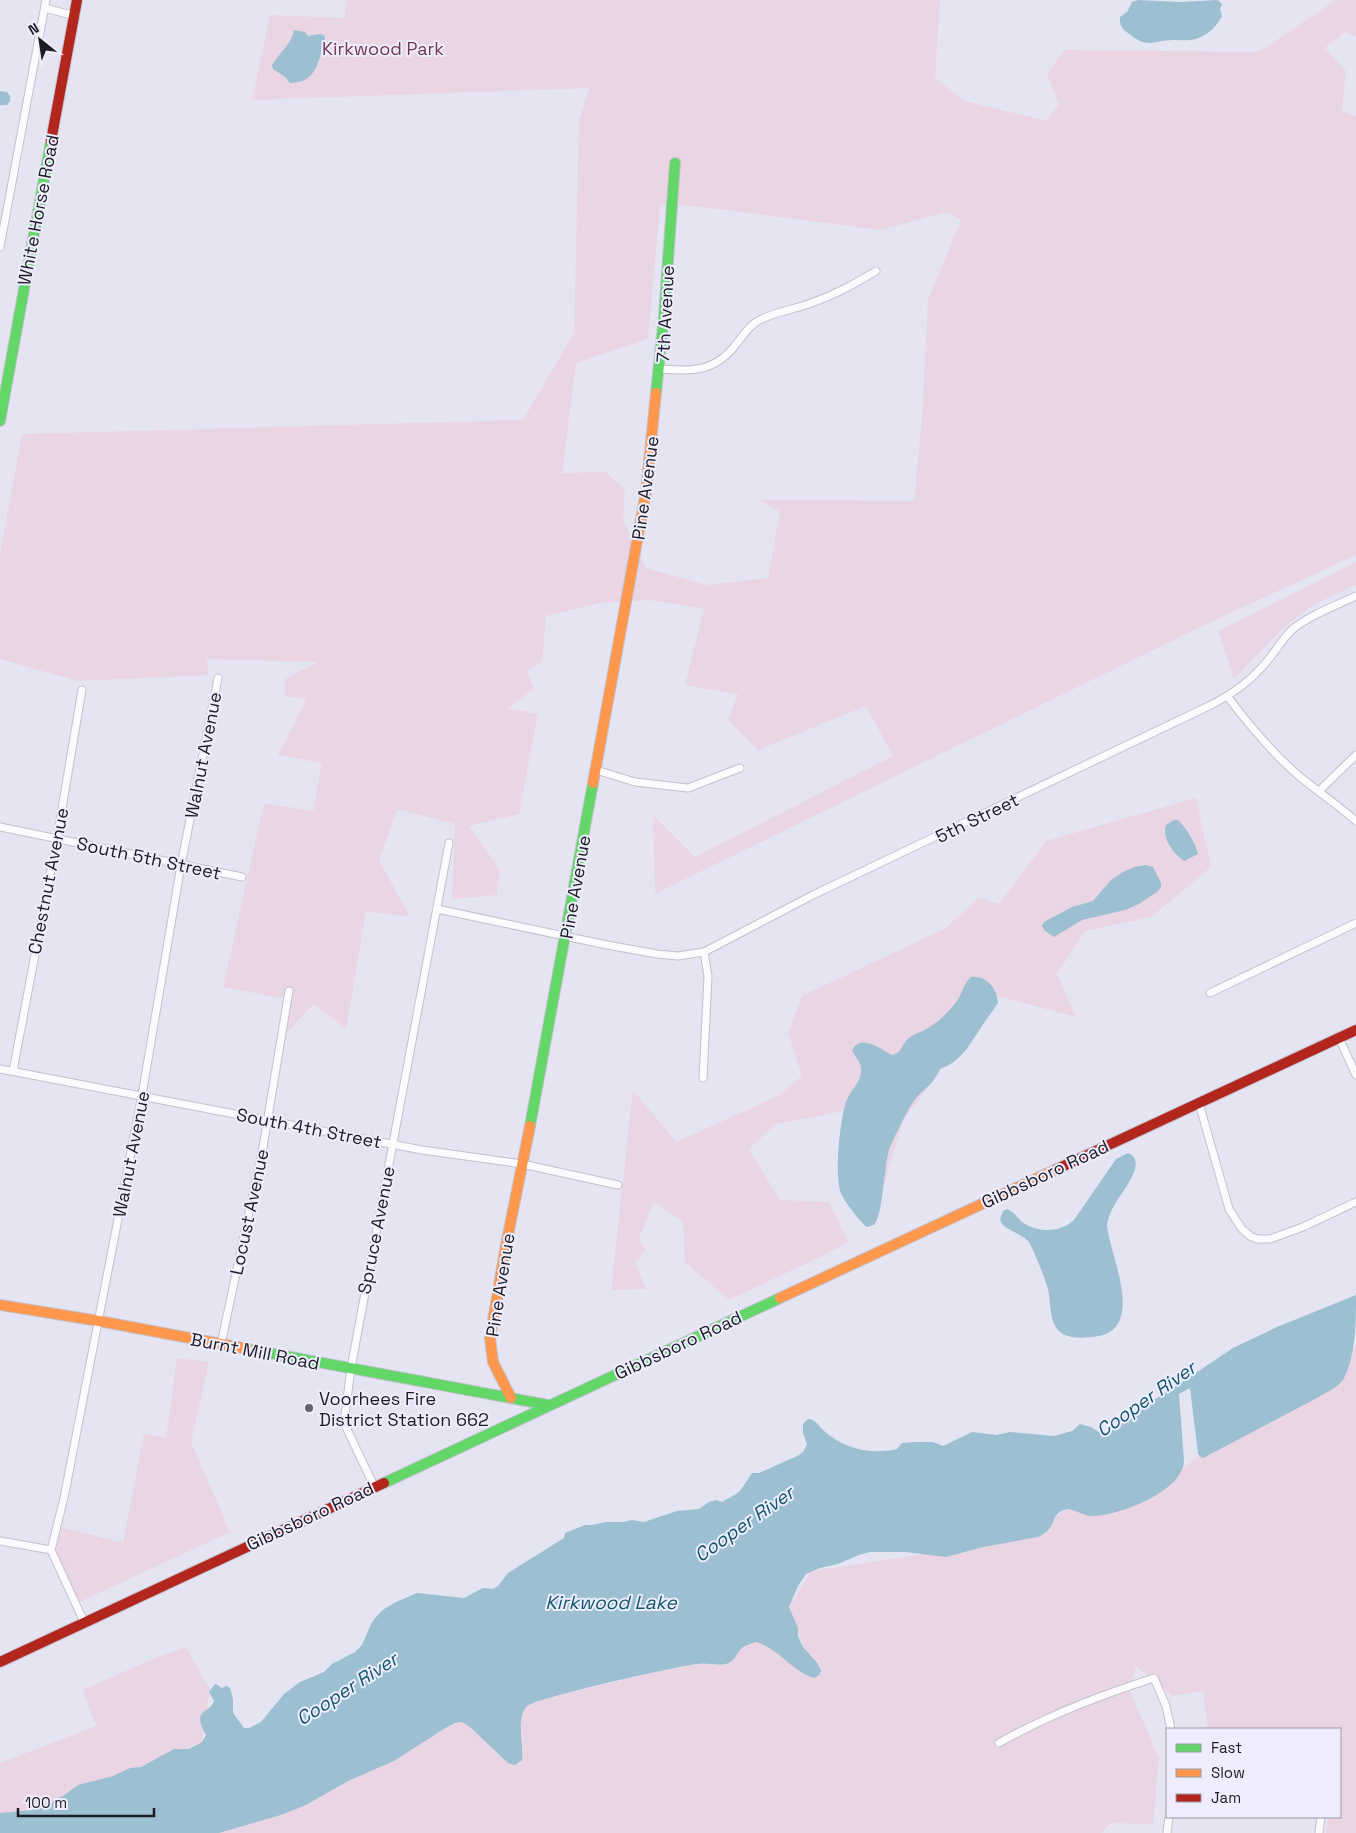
<svg xmlns="http://www.w3.org/2000/svg" width="1356" height="1833" font-family="'Space Grotesk',sans-serif">
	<style>
		.green { fill: #e9d5e4; fill-rule: evenodd }
		.water { fill: #9cc0d1 }
		.lines { fill: none; stroke-linecap: round; stroke-linejoin: round }
		.street-casing { stroke: #c2c1cd; stroke-width: 9 }
		.fast-casing { stroke: #c2c1cd; stroke-width: 12 }
		.slow-casing { stroke: #c2c1cd; stroke-width: 12 }
		.jam-casing { stroke: #c2c1cd; stroke-width: 12 }
		.street { stroke: #fbfbfd; stroke-width: 7 }
		.fast { stroke: #63d668; stroke-width: 10 }
		.slow { stroke: #ff974d; stroke-width: 10 }
		.jam { stroke: #b3261e; stroke-width: 10 }
		.poi-dot { fill: #63626d; stroke: #ededfd; stroke-width: 2 }
		.labels { text-anchor: middle; dominant-baseline: central; stroke-width: 4; stroke-linejoin: round; paint-order: stroke }
		.park-label { font-size: 18px; fill: #723753; stroke: #ededfd }
		.street-label { font-size: 18px; fill: #1d1c25; stroke: #ededfd }
		.poi-label { font-size: 18px; fill: #1d1c25; stroke: #ededfd; text-anchor: start }
		.water-label { font-size: 19px; font-style: italic; fill: #11566a; stroke: #ededfd }
	</style>
	<rect width="100%" height="100%" fill="#e5e4f3"/>
	<!-- green -->
	<g class="green">
		<path d="M347,0H940L935,78L965,101L1047,121L1059,104L1047,74L1064,50L1259,52L1336,0H1356V37L1345,32L1325,48L1346,71L1342,111L1356,116V555L1202,626L655,894L653,815L695,857L893,756L866,706L758,750L728,720L738,694L685,685L704,609L649,600L600,603L546,616L542,662L527,670L534,689L508,708L538,714L519,814L469,826L500,870L497,895L452,899L455,824L397,809L379,860L410,917L366,911L346,1029L314,1004L287,1032V999L223,987L264,803L313,811L322,763L278,755L306,699L285,696V679L318,662L207,659L208,675L78,681L0,659V554L22,434L523,420L574,333L579,121L589,88L252,100L270,15L344,18ZM660,205L695,206L880,230L948,212L961,220L928,300L922,419L914,501L760,500L780,512L768,578L706,585L646,568L623,519L625,490L606,472L562,473L576,363L648,339Z"/>
		<polygon points="1356,562 1356,585 1313,605 1282,629 1234,679 1218,631"/>
		<polygon points="1196,798 1211,867 1151,917 1085,931 1057,974 1076,1017 997,996 904,1119 871,1227 840,1192 844,1111 776,1124 749,1149 780,1200 829,1202 848,1242 824,1255 729,1300 685,1262 683,1222 654,1201 639,1238 645,1250 635,1263 646,1289 611,1290 633,1090 676,1142 778,1096 802,1076 788,1032 802,996 944,929 979,898 999,904 1046,841"/>
		<polygon points="1356,1344 1356,1833 1326,1833 1328,1817 1340,1817 1340,1729 1208,1729 1203,1691 1172,1696 1136,1666 1130,1692 1159,1758 1153,1824 1111,1823 1101,1833 220,1833 280,1815 306,1805 348,1781 394,1761 442,1730 455,1723 462,1722 470,1727 508,1763 523,1753 521,1723 524,1710 528,1705 554,1696 669,1669 698,1663 714,1663 724,1665 730,1663 741,1649 756,1642 767,1645 815,1677 789,1607 811,1571 1038,1537 1063,1510 1138,1504 1199,1456 1333,1388"/>
		<polygon points="177,1358 209,1362 191,1442 230,1532 75,1604 54,1555 56,1526 123,1543 144,1433 166,1438"/>
		<polygon points="186,1647 210,1690 202,1742 31,1810 0,1816 0,1763 96,1726 83,1690 160,1656"/>
	</g>
	<!-- water -->
	<g class="water">
		<path d="M1138,0L1179,2L1218,0L1222,4L1220,9L1222,16C1216,27 1208,35 1196,39C1189,41 1182,40 1176,40C1154,39 1149,51 1128,33C1122,29 1119,24 1120,17L1127,12L1132,2Z"/>
		<path d="M294,30L305,32L308,36L320,34L324,35L325,39C318,61 317,83 290,83L285,77L273,69L272,65C279,53 292,44 294,30Z"/>
		<polygon points="0,91 7,92 10,96 10,101 7,105 0,105"/>
		<path d="M1174,820H1178C1186,828 1195,842 1198,854L1184,861C1173,853 1162,839 1166,825Z"/>
		<polygon points="1146,865 1153,867 1161,883 1161,887 1157,892 1139,904 1125,910 1082,920 1054,937 1045,931 1042,926 1044,922 1072,907 1093,901 1111,880 1123,872 1134,867"/>
		<path d="M971,977C986,975 997,988 998,1003C993,1011 987,1018 982,1026C970,1044 961,1062 940,1069C933,1085 927,1086 916,1098C909,1106 893,1140 889,1150C884,1166 883,1216 874,1225L867,1227C860,1222 844,1201 841,1193C834,1176 840,1120 846,1102C850,1090 863,1081 861,1067C860,1061 854,1056 852,1050C861,1033 881,1049 892,1055C902,1053 901,1045 908,1039C913,1034 922,1032 928,1028C940,1021 949,1011 957,1001C962,994 964,982 971,977Z"/>
		<path d="M1128,1153C1135,1155 1137,1162 1135,1169C1129,1189 1110,1203 1107,1226C1111,1259 1149,1335 1090,1337C1080,1338 1066,1339 1058,1330C1049,1320 1051,1302 1048,1290C1047,1283 1032,1245 1028,1241C1021,1234 1009,1231 1002,1224L1000,1219L1003,1211L1007,1209C1014,1212 1017,1217 1022,1222C1037,1233 1060,1233 1074,1220L1116,1159Z"/>
		<path d="M1356,1295C1356,1321 1356,1357 1343,1380C1337,1388 1325,1393 1317,1398L1205,1457L1202,1458L1198,1454L1190,1388L1179,1394L1184,1461C1183,1492 1116,1517 1090,1516C1081,1515 1072,1507 1064,1510C1054,1513 1055,1521 1050,1528C1047,1532 1042,1535 1038,1537L983,1547L946,1557L905,1552H870L859,1555L838,1564L820,1568L806,1574L798,1586L789,1607L798,1628V1636L803,1647L818,1664L821,1671L819,1675L815,1678C792,1672 780,1649 756,1642C751,1644 746,1645 742,1648C736,1653 735,1662 726,1664C718,1666 706,1662 696,1664C675,1667 533,1698 526,1707C516,1721 524,1744 522,1760L515,1765L508,1763L470,1727L462,1722L455,1723L442,1730L394,1761L348,1781L306,1805L281,1815L219,1833H0V1813L32,1810L63,1796L78,1785L113,1776L130,1768L141,1767L174,1749H189L202,1742L206,1735C191,1708 209,1715 214,1701L209,1692L214,1685L216,1684L222,1688L226,1686L230,1688L233,1699V1713L244,1728H249L261,1722L284,1694L300,1682L324,1672L332,1664L355,1652L362,1645L371,1624L375,1618L384,1609L396,1602L417,1593L464,1598L483,1588L493,1589L498,1586L508,1573L564,1538L565,1533L585,1525H592L606,1522H623L632,1520L644,1522L677,1511L699,1509L709,1502L716,1500L722,1502L736,1494L740,1491L752,1473H759L797,1456L803,1452L807,1445L803,1432V1424L808,1419C815,1419 818,1425 823,1430C843,1449 871,1455 897,1449L902,1443L916,1442H933L943,1446L972,1432L996,1435L1010,1432L1054,1436L1072,1431L1080,1424L1091,1427L1099,1432H1107L1126,1417L1175,1387L1233,1348L1277,1327Z"/>
	</g>
	<g class="lines">
		<!-- street casing -->
		<g class="street-casing">
			<g id="street">
				<polyline points="45,8 75,16"/>
				<polyline points="0,247 46,0"/>
				<path d="M659,369C692,371 715,373 737,343C745,333 751,323 764,318C779,311 796,309 811,303C835,295 854,284 876,271"/>
				<path d="M1227,696C1249,725 1271,752 1299,776C1317,791 1338,805 1356,821"/>
				<polyline points="596,770 635,782 688,788 740,768"/>
				<polyline points="1319,791 1356,755"/>
				<polyline points="0,827 242,877"/>
				<path d="M437,909L607,945L657,954L678,956L704,952L813,895L1213,704C1232,694 1248,683 1262,667C1274,655 1281,639 1294,628C1312,614 1335,606 1356,596"/>
				<polyline points="1210,993 1356,923"/>
				<polyline points="1339,1038 1356,1075"/>
				<polyline points="0,1069 422,1150 522,1164 618,1185"/>
				<polyline points="13,1071 57,838 82,690"/>
				<polyline points="703,1078 708,976 704,952"/>
				<polyline points="1199,1103 1229,1209 1242,1229 1250,1236 1257,1239 1270,1239 1303,1227 1356,1202"/>
				<polyline points="221,1344 263,1147 289,991"/>
				<polyline points="374,1486 344,1423 351,1368 449,843"/>
				<polyline points="0,1541 51,1550"/>
				<polyline points="84,1622 51,1550 64,1498 142,1095 181,865 218,678"/>
				<path d="M999,1743C1048,1715 1101,1695 1154,1678L1166,1706L1171,1729"/>
				<polyline points="1167,1833 1169,1817"/>
				<polyline points="1319,1833 1321,1817"/>
			</g>
		</g>
		<!-- fast casing -->
		<g class="fast-casing">
			<g id="fast">
				<polyline points="656,393 664,316 675,163"/>
				<polyline points="0,421 51,141"/>
				<polyline points="530,1126 593,783"/>
				<polyline points="248,1349 548,1405"/>
				<polyline points="384,1483 780,1298"/>
			</g>
		</g>
		<!-- slow casing -->
		<g class="slow-casing">
			<g id="slow">
				<polyline points="593,783 646,492 656,393"/>
				<polyline points="780,1298 1057,1169"/>
				<polyline points="0,1305 99,1321 248,1349"/>
				<polyline points="511,1398 493,1362 490,1338 506,1245 530,1126"/>
			</g>
		</g>
		<!-- jam casing -->
		<g class="jam-casing">
			<g id="jam">
				<polyline points="51,141 77,0"/>
				<polyline points="1057,1169 1356,1030"/>
				<polyline points="0,1662 384,1483"/>
			</g>
		</g>
		<!-- street -->
		<use href="#street" class="street"/>
		<!-- fast -->
		<use href="#fast" class="fast"/>
		<!-- slow -->
		<use href="#slow" class="slow"/>
		<!-- jam -->
		<use href="#jam" class="jam"/>
	</g>
	<!-- markers -->
	<circle class="poi-dot" cx="309" cy="1408" r="5"/>
	<g class="labels">
		<!-- park labels -->
		<g class="park-label">
			<text x="383" y="48">Kirkwood Park</text>
		</g>
		<!-- street labels -->
		<g class="street-label">
			<text transform="translate(38 210) rotate(-79)">White Horse Road</text>
			<text transform="translate(665 314) rotate(-87)">7th Avenue</text>
			<text transform="translate(645 488) rotate(-82)">Pine Avenue</text>
			<text transform="translate(203 755) rotate(-79)">Walnut Avenue</text>
			<text transform="translate(977 818) rotate(-26)">5th Street</text>
			<text transform="translate(149 858) rotate(12)">South 5th Street</text>
			<text transform="translate(48 881) rotate(-79)">Chestnut Avenue</text>
			<text transform="translate(575 887) rotate(-80)">Pine Avenue</text>
			<text transform="translate(309 1128) rotate(11)">South 4th Street</text>
			<text transform="translate(131 1154) rotate(-79)">Walnut Avenue</text>
			<text transform="translate(1045 1174) rotate(-25)">Gibbsboro Road</text>
			<text transform="translate(249 1212) rotate(-78)">Locust Avenue</text>
			<text transform="translate(376 1230) rotate(-79)">Spruce Avenue</text>
			<text transform="translate(500 1285) rotate(-81)">Pine Avenue</text>
			<text transform="translate(678 1345) rotate(-25)">Gibbsboro Road</text>
			<text transform="translate(255 1351) rotate(11)">Burnt Mill Road</text>
			<text transform="translate(310 1516) rotate(-25)">Gibbsboro Road</text>
		</g>
		<!-- poi labels -->
		<g class="poi-label">
			<text x="319" y="1398">Voorhees Fire<tspan x="319" dy="21">District Station 662</tspan></text>
		</g>
		<!-- water labels -->
		<g class="water-label">
			<text transform="translate(1146 1399) rotate(-35)">Cooper River</text>
			<text transform="translate(744 1524) rotate(-35)">Cooper River</text>
			<text x="611" y="1602">Kirkwood Lake</text>
			<text transform="translate(347 1689) rotate(-33)">Cooper River</text>
		</g>
	</g>
	<!-- legend -->
	<rect x="1166" y="1728" width="175" height="90" fill="#ededfd" stroke="#9a99a7"/>
	<rect x="1176" y="1744" width="25" height="8" fill="#63d668" stroke="#9a99a7"/>
	<text x="1211" y="1753" font-size="15" fill="#1d1c25">Fast</text>
	<rect x="1176" y="1769" width="25" height="8" fill="#ff974d" stroke="#9a99a7"/>
	<text x="1211" y="1778" font-size="15" fill="#1d1c25">Slow</text>
	<rect x="1176" y="1794" width="25" height="8" fill="#b3261e" stroke="#9a99a7"/>
	<text x="1211" y="1803" font-size="15" fill="#1d1c25">Jam</text>
	<!-- north arrow -->
	<g transform="translate(40 40) rotate(330)" stroke="#ededfd" stroke-width="4" paint-order="stroke">
	<path d="M0-4L9 19L0 12L-9 19Z" fill="#1d1c25"/>
	<text y="-8" font-size="14" font-weight="bold" text-anchor="middle" fill="#1d1c25">N</text>
	</g>
	<!-- scale -->
	<path d="M18 1808v8h136v-8" fill="none" stroke="#1d1c25" stroke-width="2.5"/>
	<text x="25" y="1808" font-size="15" fill="#1d1c25" stroke="#ededfd" stroke-width="4" paint-order="stroke">100 m</text>
</svg>
